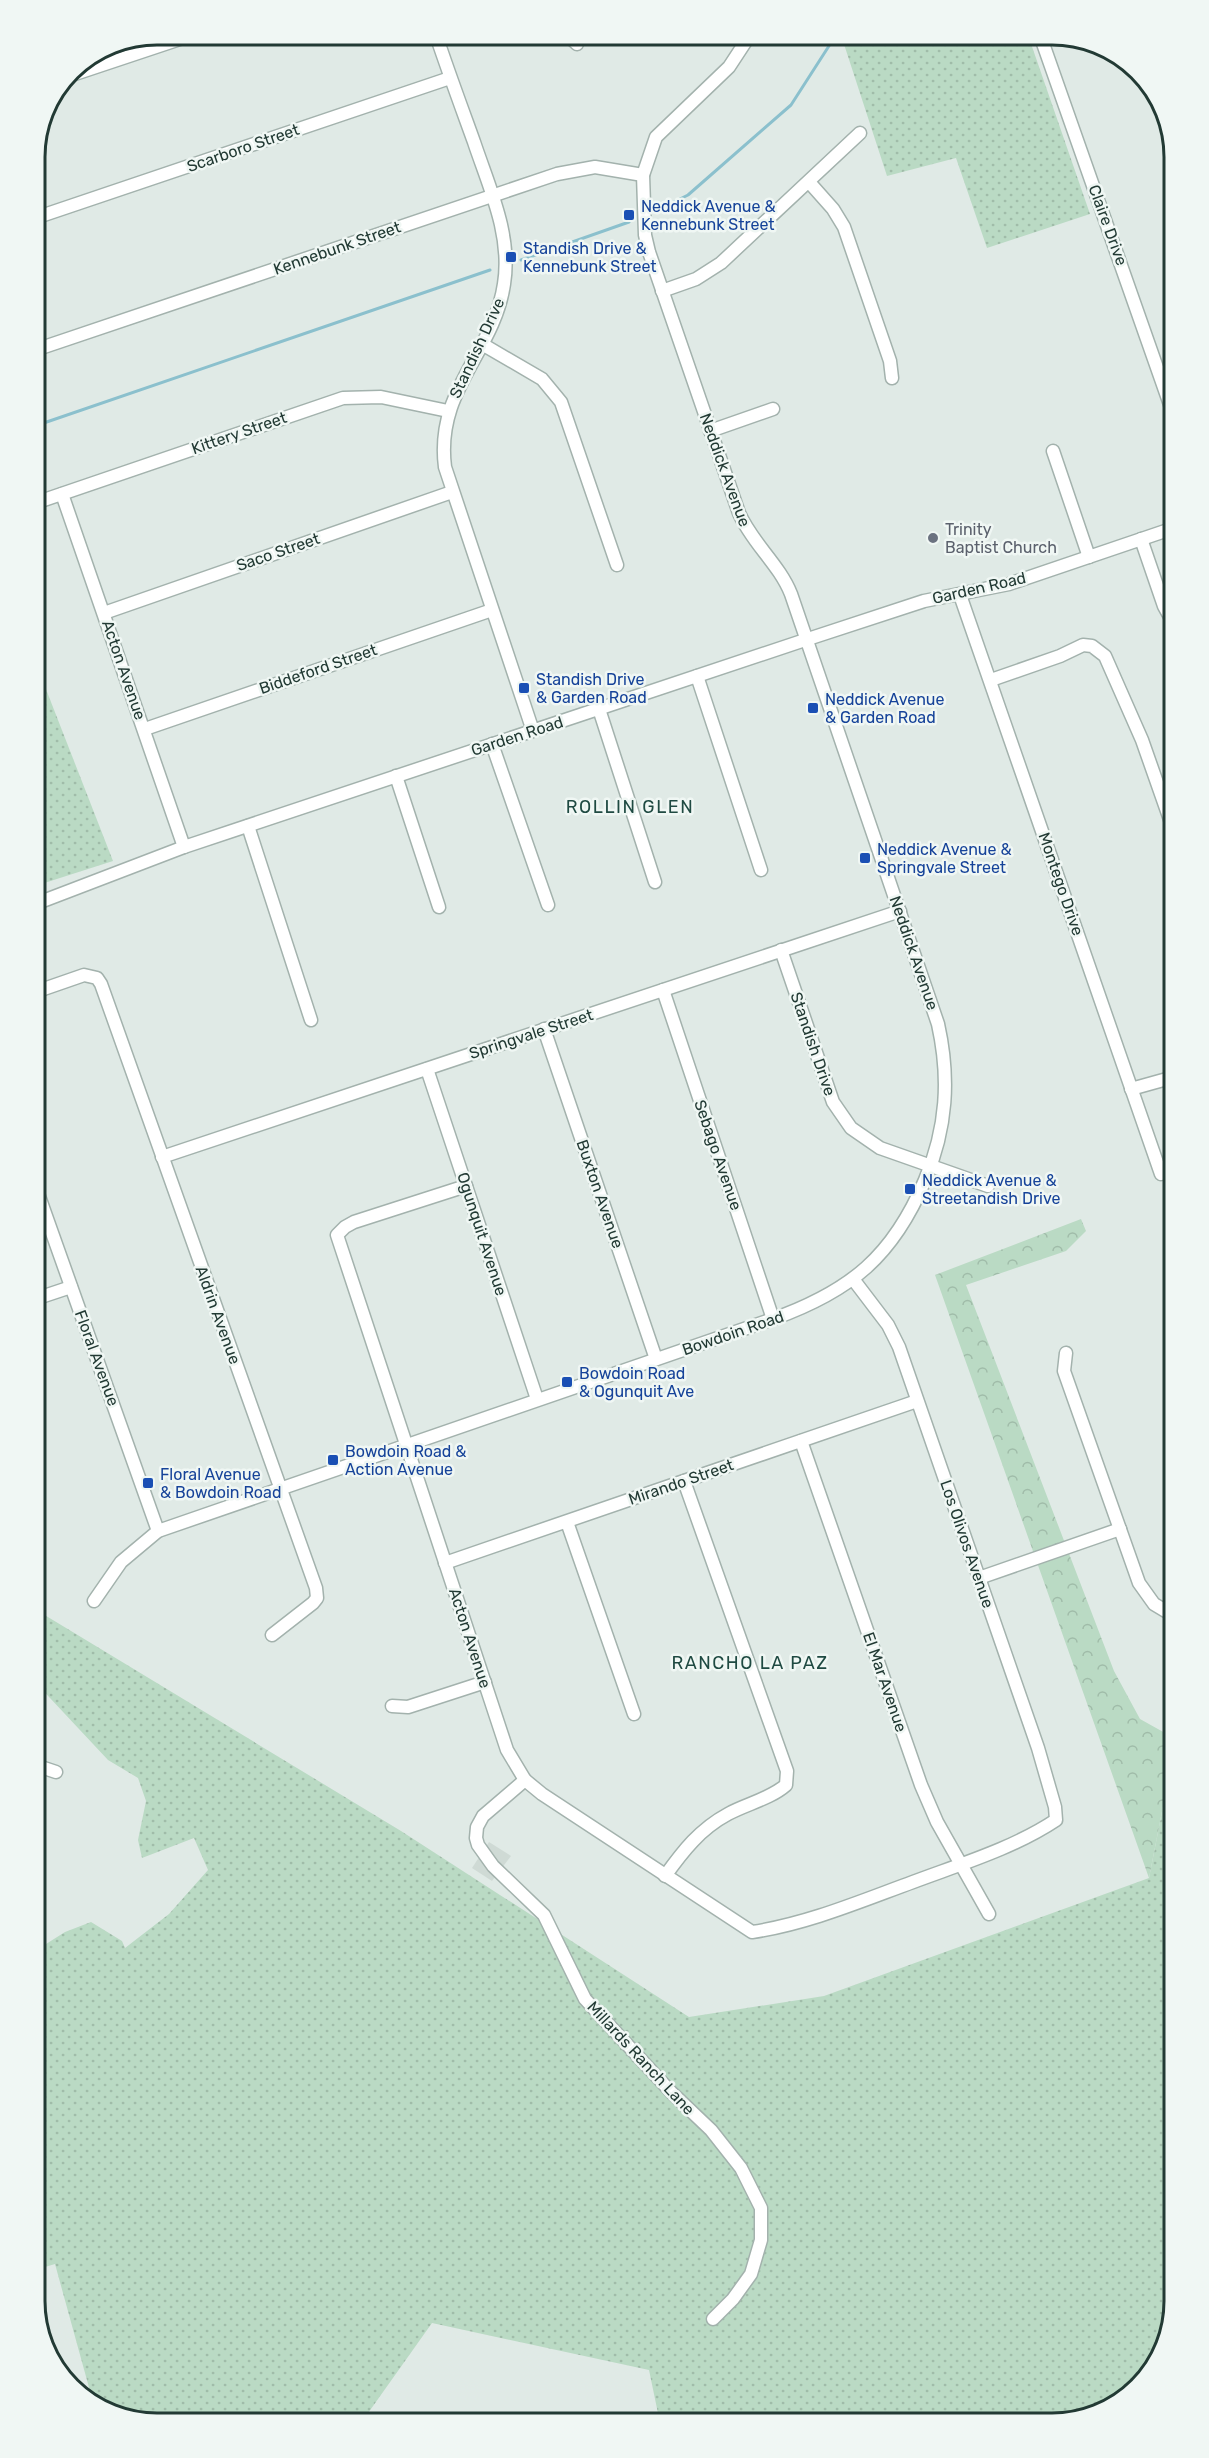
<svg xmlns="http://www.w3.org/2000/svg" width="1209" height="2458" font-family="Rubik,sans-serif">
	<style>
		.built { fill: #cfdad5 }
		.grass { fill: url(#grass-dots) }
		.forest { fill: url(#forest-crowns) }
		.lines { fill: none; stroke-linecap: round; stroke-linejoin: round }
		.stream { stroke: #8bc0cd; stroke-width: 3 }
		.minor-casing { stroke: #a3b2ad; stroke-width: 15 }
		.minor { stroke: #fff; stroke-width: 12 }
		.transit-dot { fill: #1a4fb4; stroke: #f0f7f4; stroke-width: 2 }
		.worship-dot { fill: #6b7280; stroke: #f0f7f4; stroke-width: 2 }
		.labels { text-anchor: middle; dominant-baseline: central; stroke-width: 5; stroke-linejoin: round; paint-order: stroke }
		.street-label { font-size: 16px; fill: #223a34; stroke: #f0f7f4 }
		.transit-label { font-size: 16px; fill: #164399; stroke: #f0f7f4; text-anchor: start }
		.worship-label { font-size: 16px; fill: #5b616d; stroke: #f0f7f4; text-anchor: start }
		.neighbourhood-label { font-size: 18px; letter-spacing: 1.5px; fill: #1f4a42; stroke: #f0f7f4 }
		.rim { fill: none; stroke: #223a34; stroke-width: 3 }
	</style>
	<defs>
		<pattern id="grass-dots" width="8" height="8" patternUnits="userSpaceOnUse" patternTransform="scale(1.5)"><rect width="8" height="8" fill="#badac4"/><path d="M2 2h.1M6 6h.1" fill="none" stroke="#a0bca9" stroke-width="1.8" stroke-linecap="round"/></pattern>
		<pattern id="forest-crowns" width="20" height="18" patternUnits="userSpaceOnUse" patternTransform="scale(1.5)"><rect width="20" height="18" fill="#badac4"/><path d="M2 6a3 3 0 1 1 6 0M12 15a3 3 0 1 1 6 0" fill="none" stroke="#a0bca9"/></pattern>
	</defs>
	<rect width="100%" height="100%" fill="#e0eae6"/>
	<!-- built -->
	<polygon class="built" points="489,1842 511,1856 492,1881 472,1868"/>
	<!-- grass -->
	<g class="grass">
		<polygon points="841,35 1028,35 1090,214 987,248 956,158 887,176"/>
		<polygon points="35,661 113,861 35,886"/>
		<polygon points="38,1611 401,1831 689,2017 824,1996 1149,1878 1174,1750 1174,2301 1154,2369 1099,2414 1052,2423 660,2423 649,2370 432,2323 361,2423 149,2423 93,2402 55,2264 35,2270 35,1951 65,1932 91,1922 122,1941 125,1948 169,1914 208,1870 194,1838 142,1858 138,1840 146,1801 138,1778 108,1760 35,1682 35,1617"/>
	</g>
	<!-- forest -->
	<polygon class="forest" points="1081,1219 1086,1231 1066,1251 966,1285 1114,1671 1140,1719 1174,1738 1174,1750 1149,1878 935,1275"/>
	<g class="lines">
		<!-- stream -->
		<g class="stream">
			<polyline points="660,209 688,195 791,105 836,35"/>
			<polyline points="521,260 629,222"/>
			<polyline points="35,426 490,270"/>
		</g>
		<!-- minor casing -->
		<g class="minor-casing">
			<g id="minor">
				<path d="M436,35C448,71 461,106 474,142C489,187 512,235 504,284C494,353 435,389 445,467L533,731"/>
				<polyline points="567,35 577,44"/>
				<polyline points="1040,35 1174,416"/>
				<polyline points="66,77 192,35"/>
				<polyline points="809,182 833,209 844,227 890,361 892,378"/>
				<polyline points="35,218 450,78"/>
				<polyline points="662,291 696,279 721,263 860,133"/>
				<polyline points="482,344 542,379 561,402 617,565"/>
				<polyline points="35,350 557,174 595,167 643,175"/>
				<polyline points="710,431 773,409"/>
				<polyline points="1053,451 1089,557"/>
				<polyline points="62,494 184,847"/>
				<polyline points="35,503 343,398 381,397 448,411"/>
				<polyline points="1141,539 1164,606 1174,624"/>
				<polyline points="960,595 1161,1174"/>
				<polyline points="104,613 452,492"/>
				<polyline points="697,676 761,870"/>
				<polyline points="991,680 1060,656 1083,645 1092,646 1105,656 1142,740 1174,831"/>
				<polyline points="599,709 655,882"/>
				<polyline points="145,729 492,610"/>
				<polyline points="492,744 548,905"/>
				<polyline points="396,776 439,907"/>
				<polyline points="248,826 311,1020"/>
				<polyline points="35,904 184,847 808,639 924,601 1009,584 1174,528"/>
				<polyline points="781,950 833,1102 851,1128 880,1148 988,1186"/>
				<polyline points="663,990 773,1319"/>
				<polyline points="35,992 84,975 97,978 101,984 316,1588 317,1598 313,1603 272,1635"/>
				<polyline points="544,1029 656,1359"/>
				<polyline points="427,1069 537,1399"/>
				<polyline points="1131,1089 1174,1077"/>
				<polyline points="162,1157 900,911"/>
				<polyline points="35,1185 158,1531"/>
				<path d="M466,1186L354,1222L345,1227L337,1235L507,1750L525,1780L542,1794L752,1932C807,1924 861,1901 913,1882C961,1864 1014,1848 1056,1820L1055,1807L1038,1748L899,1347L888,1325L853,1279"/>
				<polyline points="35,1299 71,1287"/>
				<polyline points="1066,1353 1064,1371 1139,1583 1154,1604 1174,1616"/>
				<polyline points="801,1441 921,1785 937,1822 989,1914"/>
				<polyline points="567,1522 634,1714"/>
				<polyline points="445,1563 917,1401"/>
				<polyline points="979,1578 1120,1529"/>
				<path d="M94,1601L121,1562L158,1531L773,1319C851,1291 893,1256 925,1180C947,1128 950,1078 938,1024L791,594C779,564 752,543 739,513L649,252L645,235L643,175L656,137L729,67L750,35"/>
				<polyline points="392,1706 408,1707 485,1682"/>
				<polyline points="35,1765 56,1772"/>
				<polyline points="525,1780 483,1816 477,1827 476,1838 478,1845 493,1866 544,1915 585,1999 671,2092 711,2130 741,2168 761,2208 761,2240 751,2274 733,2299 713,2319"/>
				<path d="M665,1876C683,1851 700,1829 728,1814C746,1804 770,1799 786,1785L787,1771L684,1481"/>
			</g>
		</g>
		<!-- minor -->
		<use href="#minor" class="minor"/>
	</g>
	<!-- markers -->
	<g class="transit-dot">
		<rect x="623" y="209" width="12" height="12" rx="3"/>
		<rect x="505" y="251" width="12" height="12" rx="3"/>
		<rect x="518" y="682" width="12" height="12" rx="3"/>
		<rect x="807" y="702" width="12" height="12" rx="3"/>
		<rect x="859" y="852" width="12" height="12" rx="3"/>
		<rect x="904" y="1183" width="12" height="12" rx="3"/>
		<rect x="561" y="1376" width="12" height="12" rx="3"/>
		<rect x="327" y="1454" width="12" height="12" rx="3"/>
		<rect x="142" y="1477" width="12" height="12" rx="3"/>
	</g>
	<circle class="worship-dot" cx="933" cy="538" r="6"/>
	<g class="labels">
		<!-- street labels -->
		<g class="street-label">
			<text transform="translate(243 148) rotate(-19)">Scarboro Street</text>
			<text transform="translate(1108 225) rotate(70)">Claire Drive</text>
			<text transform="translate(337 248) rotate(-19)">Kennebunk Street</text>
			<text transform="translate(477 348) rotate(-65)">Standish Drive</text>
			<text transform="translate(239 433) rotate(-19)">Kittery Street</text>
			<text transform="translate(725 470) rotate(70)">Neddick Avenue</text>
			<text transform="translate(278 552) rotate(-19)">Saco Street</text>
			<text transform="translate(979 588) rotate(-13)">Garden Road</text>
			<text transform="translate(318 669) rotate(-19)">Biddeford Street</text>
			<text transform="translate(124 670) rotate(71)">Acton Avenue</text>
			<text transform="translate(517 736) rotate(-18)">Garden Road</text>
			<text transform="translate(1061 884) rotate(71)">Montego Drive</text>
			<text transform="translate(914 953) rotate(71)">Neddick Avenue</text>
			<text transform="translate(531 1034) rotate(-18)">Springvale Street</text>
			<text transform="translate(813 1044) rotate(71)">Standish Drive</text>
			<text transform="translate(718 1155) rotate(71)">Sebago Avenue</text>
			<text transform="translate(600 1194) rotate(71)">Buxton Avenue</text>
			<text transform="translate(482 1234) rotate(72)">Ogunquit Avenue</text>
			<text transform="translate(218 1315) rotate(70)">Aldrin Avenue</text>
			<text transform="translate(733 1333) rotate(-19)">Bowdoin Road</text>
			<text transform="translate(97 1358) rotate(70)">Floral Avenue</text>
			<text transform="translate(681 1482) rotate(-19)">Mirando Street</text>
			<text transform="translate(967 1544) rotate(71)">Los Olivos Avenue</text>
			<text transform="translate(470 1638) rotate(72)">Acton Avenue</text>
			<text transform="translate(885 1682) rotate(71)">El Mar Avenue</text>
			<text transform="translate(641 2058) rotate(47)">Millards Ranch Lane</text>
		</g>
		<!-- transit labels -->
		<g class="transit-label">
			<text x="641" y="206">Neddick Avenue &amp;<tspan x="641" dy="18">Kennebunk Street</tspan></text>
			<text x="523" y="248">Standish Drive &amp;<tspan x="523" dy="18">Kennebunk Street</tspan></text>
			<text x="536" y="679">Standish Drive<tspan x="536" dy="18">&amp; Garden Road</tspan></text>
			<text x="825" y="699">Neddick Avenue<tspan x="825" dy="18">&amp; Garden Road</tspan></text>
			<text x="877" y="849">Neddick Avenue &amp;<tspan x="877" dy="18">Springvale Street</tspan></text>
			<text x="922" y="1180">Neddick Avenue &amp;<tspan x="922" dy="18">Streetandish Drive</tspan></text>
			<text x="579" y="1373">Bowdoin Road<tspan x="579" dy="18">&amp; Ogunquit Ave</tspan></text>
			<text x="345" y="1451">Bowdoin Road &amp;<tspan x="345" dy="18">Action Avenue</tspan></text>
			<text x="160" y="1474">Floral Avenue<tspan x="160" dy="18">&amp; Bowdoin Road</tspan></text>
		</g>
		<!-- worship labels -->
		<g class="worship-label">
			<text x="945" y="529">Trinity<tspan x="945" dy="18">Baptist Church</tspan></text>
		</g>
		<!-- neighbourhood labels -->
		<g class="neighbourhood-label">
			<text x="630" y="807">ROLLIN GLEN</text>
			<text x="750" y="1663">RANCHO LA PAZ</text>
		</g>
	</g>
	<!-- crop -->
	<path d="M0 0H1209V2458H0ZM157 45H1052A112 112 0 0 1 1164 157V2301A112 112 0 0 1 1052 2413H157A112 112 0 0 1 45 2301V157A112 112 0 0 1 157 45Z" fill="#f0f7f4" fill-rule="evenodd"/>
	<path class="rim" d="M157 45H1052A112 112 0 0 1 1164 157V2301A112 112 0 0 1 1052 2413H157A112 112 0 0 1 45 2301V157A112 112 0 0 1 157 45Z"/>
</svg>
